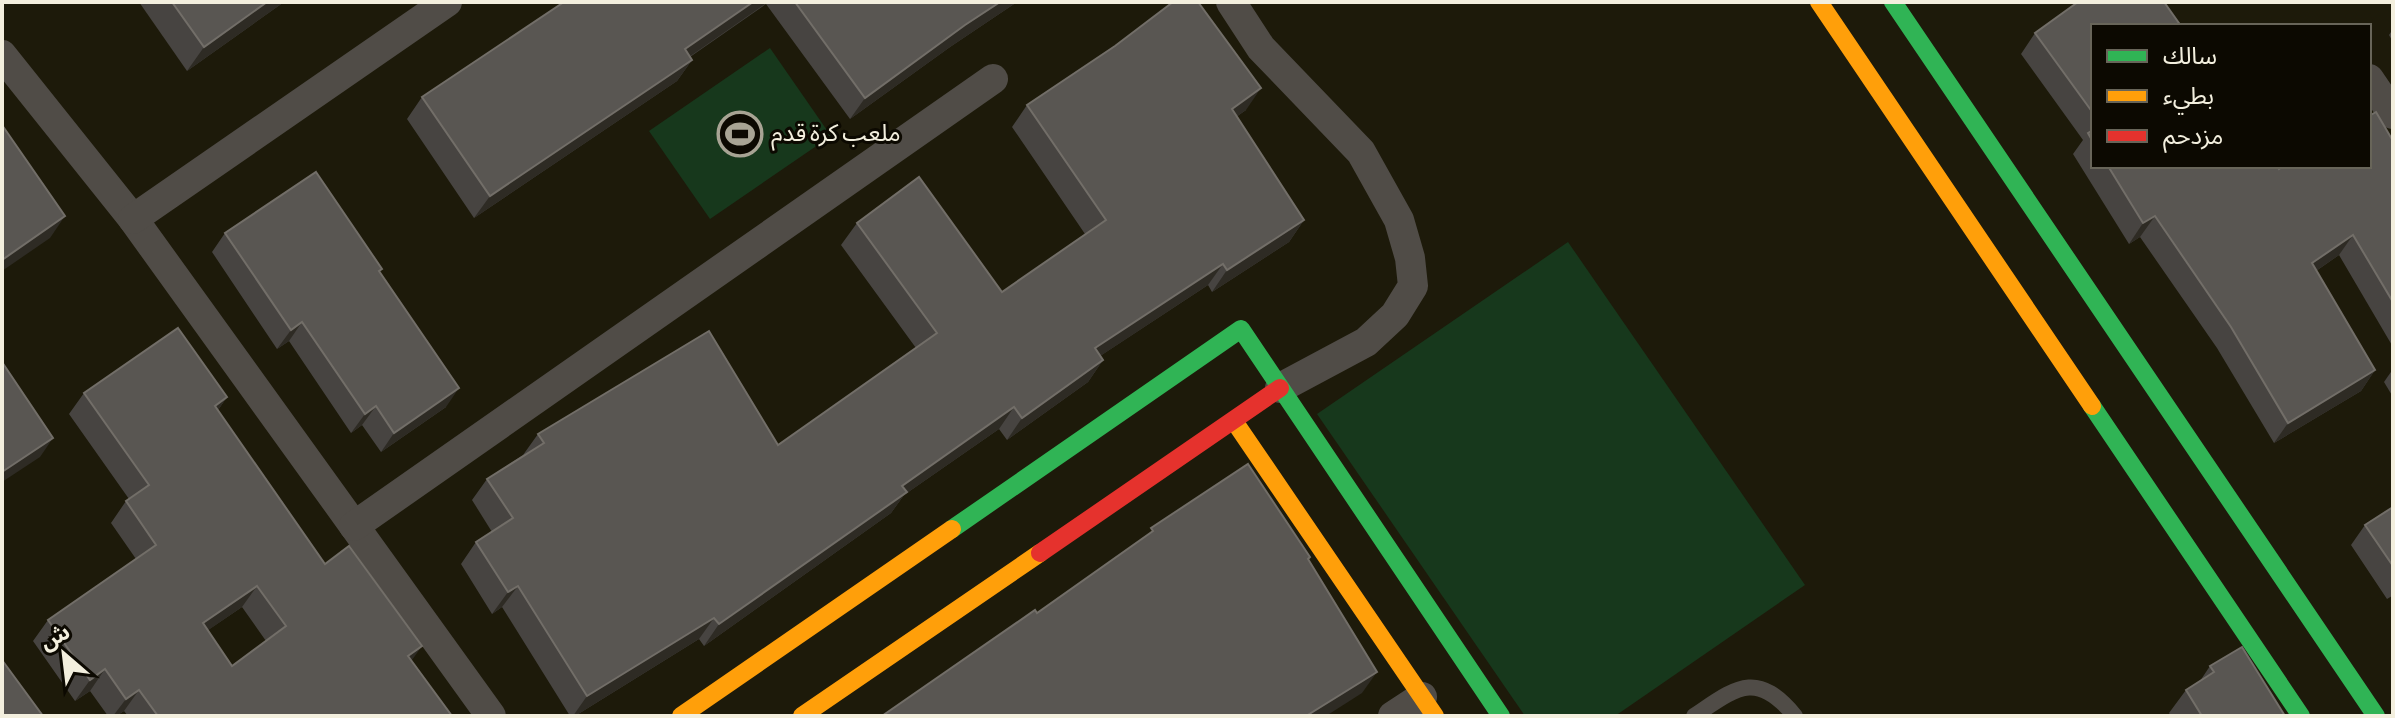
<svg xmlns="http://www.w3.org/2000/svg" width="2395" height="718" font-family="'Alegreya Sans','Noto Sans Arabic',sans-serif">
	<style>
		.green { fill: #17381c }
		.lines { fill: none; stroke-linecap: round; stroke-linejoin: round }
		.lane { stroke: #504c47; stroke-width: 16 }
		.street { stroke: #504c47; stroke-width: 30 }
		.fast { stroke: #30b455; stroke-width: 18 }
		.slow { stroke: #ff9f0a; stroke-width: 18 }
		.jam { stroke: #e5322d; stroke-width: 18 }
		.wall { fill: #474441; fill-rule: evenodd }
		.shaded-wall { fill: #2e2b24 }
		.building { fill: #595652; stroke: #726e68; stroke-width: 2; fill-rule: evenodd }
		.labels { text-anchor: middle; dominant-baseline: central; stroke-width: 6; stroke-linejoin: round; paint-order: stroke }
		.poi-label { font-size: 24px; fill: #f3efde; stroke: #0c0901; text-anchor: start }
	</style>
	<rect width="100%" height="100%" fill="#1d1a0a"/>
	<!-- green -->
	<g class="green">
		<polygon points="770,48 831,136 710,219 649,131"/>
		<polygon points="1568,242 1805,585 1615,716 1525,716 1317,414"/>
	</g>
	<g class="lines">
		<!-- lane -->
		<path class="lane" d="M1694,716C1736,688 1756,669 1795,716"/>
		<!-- street -->
		<g class="street">
			<polyline points="1231,2 1261,48 1361,152 1399,220 1410,258 1413,286 1395,315 1366,342 1280,388"/>
			<polyline points="2,55 133,219 491,716"/>
			<polyline points="2369,79 2393,114"/>
			<polyline points="133,219 447,2"/>
			<polyline points="354,526 993,79"/>
			<polyline points="1393,716 1422,697"/>
		</g>
		<!-- fast -->
		<g class="fast">
			<polyline points="1893,2 2376,716"/>
			<polyline points="2092,406 2301,716"/>
			<polyline points="952,529 1241,329 1501,716"/>
		</g>
		<!-- slow -->
		<g class="slow">
			<polyline points="1819,2 2092,406"/>
			<polyline points="1234,421 1435,716"/>
			<polyline points="681,716 952,529"/>
			<polyline points="802,716 1040,553"/>
		</g>
		<!-- jam -->
		<polyline class="jam" points="1040,553 1280,388"/>
	</g>
	<!-- wall -->
	<g class="wall">
		<polygon points="139,2 284,2 187,71"/>
		<polygon points="564,2 1017,2 950,47 850,119 766,4 690,57 692,60 677,81 474,218 407,119 422,97"/>
		<polygon points="2093,26 2093,166 2277,166 2279,169 2393,141 2393,347 2339,255 2316,271 2375,370 2361,391 2274,443 2217,348 2140,237 2129,244 2073,154 2083,140 2021,54 2035,33"/>
		<polygon points="2393,29 2393,42 2389,35"/>
		<polygon points="1027,105 1246,110 1236,117 1304,220 1289,242 1212,292 1208,285 1100,356 1103,360 1088,382 1007,440 999,429 904,495 891,513 704,646 699,639 575,716 570,716 502,607 492,614 461,564 476,542 492,532 472,500 487,479 523,455 538,434 778,445 916,348 841,245 857,223 1002,292 1085,234 1012,127"/>
		<polygon points="225,233 379,272 446,407 381,452 362,425 351,433 289,341 277,349 212,252"/>
		<polygon points="2393,369 2393,397 2384,382"/>
		<path d="M84,393L227,397L218,410L325,564L412,661L452,716H128L124,711L116,716H108L90,691L75,701L33,641L48,620L136,559L111,523L126,501L129,499L69,414ZM242,607L266,641L232,666L208,630Z"/>
		<polygon points="2393,507 2393,598 2392,596 2387,599 2351,545 2365,525"/>
		<polygon points="2210,666 2285,716 2171,716 2169,713 2186,690 2200,681"/>
	</g>
	<!-- shaded-wall -->
	<g class="shaded-wall">
		<polygon points="267,2 284,2 187,71 204,47"/>
		<polygon points="753,2 768,2 669,71 685,49"/>
		<polygon points="1000,2 1017,2 950,47 850,119 865,98 965,25"/>
		<polygon points="692,60 677,81 474,218 490,196"/>
		<polygon points="1261,88 1246,110 1216,131 1232,109"/>
		<polygon points="65,216 50,238 2,271 2,260"/>
		<polygon points="2155,216 2140,237 2129,244 2143,223"/>
		<polygon points="1304,220 1289,242 1212,292 1227,270"/>
		<polygon points="2353,235 2339,255 2297,284 2312,263"/>
		<polygon points="1223,264 1208,285 1079,370 1095,348"/>
		<polygon points="302,322 289,341 277,349 291,330"/>
		<polygon points="1103,360 1088,382 1007,440 1022,418"/>
		<polygon points="2375,370 2361,391 2274,443 2288,423"/>
		<polygon points="459,388 446,407 381,452 394,433"/>
		<polygon points="227,397 212,419 215,406"/>
		<polygon points="376,406 362,425 351,433 365,414"/>
		<polygon points="1014,407 999,429 904,495 891,513 704,646 719,624 902,486"/>
		<polygon points="53,438 40,457 2,482 2,472"/>
		<polygon points="257,586 242,607 188,644 203,623"/>
		<polygon points="518,586 502,607 492,614 508,592"/>
		<polygon points="714,618 699,639 575,716 573,716 587,696"/>
		<polygon points="422,646 407,667 408,656"/>
		<polygon points="105,669 90,691 75,701 90,680"/>
		<polygon points="1377,672 1362,693 1326,716 1306,716"/>
		<polygon points="139,690 124,711 116,716 113,716 126,699"/>
	</g>
	<!-- building -->
	<g class="building">
		<polygon points="172,2 267,2 204,47"/>
		<polygon points="564,2 753,2 685,49 692,60 490,196 422,97"/>
		<polygon points="795,2 1000,2 965,25 865,98"/>
		<polygon points="1173,2 1198,2 1261,88 1232,109 1304,220 1227,270 1223,264 1095,348 1103,360 1022,418 1014,407 902,486 907,492 719,624 714,618 587,696 518,586 508,592 476,542 513,518 487,479 544,443 538,434 709,331 778,445 937,333 857,223 919,177 1002,292 1106,220 1027,105 1115,46"/>
		<polygon points="2078,2 2164,2 2181,26 2093,26 2093,113 2035,33"/>
		<polygon points="2376,112 2393,141 2393,302 2353,235 2312,263 2375,370 2288,423 2231,327 2155,216 2143,223 2108,166 2277,166 2279,169 2283,166 2369,166 2369,116"/>
		<polygon points="2,125 65,216 2,260"/>
		<polygon points="2093,130 2093,142 2088,133"/>
		<polygon points="316,172 382,269 379,271 459,388 394,433 376,406 365,414 302,322 291,330 225,233"/>
		<path d="M178,328L227,397L215,406L325,564L349,546L422,646L408,656L452,716H158L139,690L126,699L105,669L90,680L48,620L156,545L126,501L149,485L84,393ZM257,586L286,626L232,666L203,623Z"/>
		<polygon points="2,362 53,438 2,472"/>
		<polygon points="1248,464 1310,557 1308,559 1377,672 1306,716 882,716 1035,610 1037,613 1153,531 1151,528"/>
		<polygon points="2393,507 2393,566 2365,525"/>
		<polygon points="2242,647 2285,716 2202,716 2186,690 2214,672 2210,666"/>
		<polygon points="2,660 43,716 2,716"/>
	</g>
	<!-- icons -->
	<defs>
		<g id="stadium-ring" transform="scale(2.3)"><circle r="9.5" fill="#0c0901" stroke="#a8a494" stroke-width="1.5"/><path d="M0-5a6.5 5 0 1 0 0 10a6.5 5 0 1 0 0-10ZM-3.5-1.8h7v3.6h-7Z" fill="#a8a494"/></g>
	</defs>
	<g fill-rule="evenodd">
		<use href="#stadium-ring" x="740" y="134"/>
	</g>
	<g class="labels">
		<!-- poi labels -->
		<g class="poi-label">
			<text x="771" y="134">ملعب كرة قدم</text>
		</g>
	</g>
	<!-- border -->
	<rect width="2395" height="718" fill="none" stroke="#f3efde" stroke-width="8"/>
	<!-- legend -->
	<rect x="2091" y="24" width="280" height="144" fill="#0c0901" stroke="#686559" stroke-width="2"/>
	<rect x="2107" y="50" width="40" height="12" fill="#30b455" stroke="#686559" stroke-width="2"/>
	<text x="2163" y="64" font-size="24" fill="#f3efde">سالك</text>
	<rect x="2107" y="90" width="40" height="12" fill="#ff9f0a" stroke="#686559" stroke-width="2"/>
	<text x="2163" y="104" font-size="24" fill="#f3efde">بطيء</text>
	<rect x="2107" y="130" width="40" height="12" fill="#e5322d" stroke="#686559" stroke-width="2"/>
	<text x="2163" y="144" font-size="24" fill="#f3efde">مزدحم</text>
	<!-- north arrow -->
	<g transform="translate(64 654) rotate(332)" stroke="#0c0901" stroke-width="6" paint-order="stroke">
	<path d="M0-6L14 30L0 20L-14 30Z" fill="#f3efde"/>
	<text y="-12" font-size="22" font-weight="bold" text-anchor="middle" fill="#f3efde">ش</text>
	</g>
</svg>
